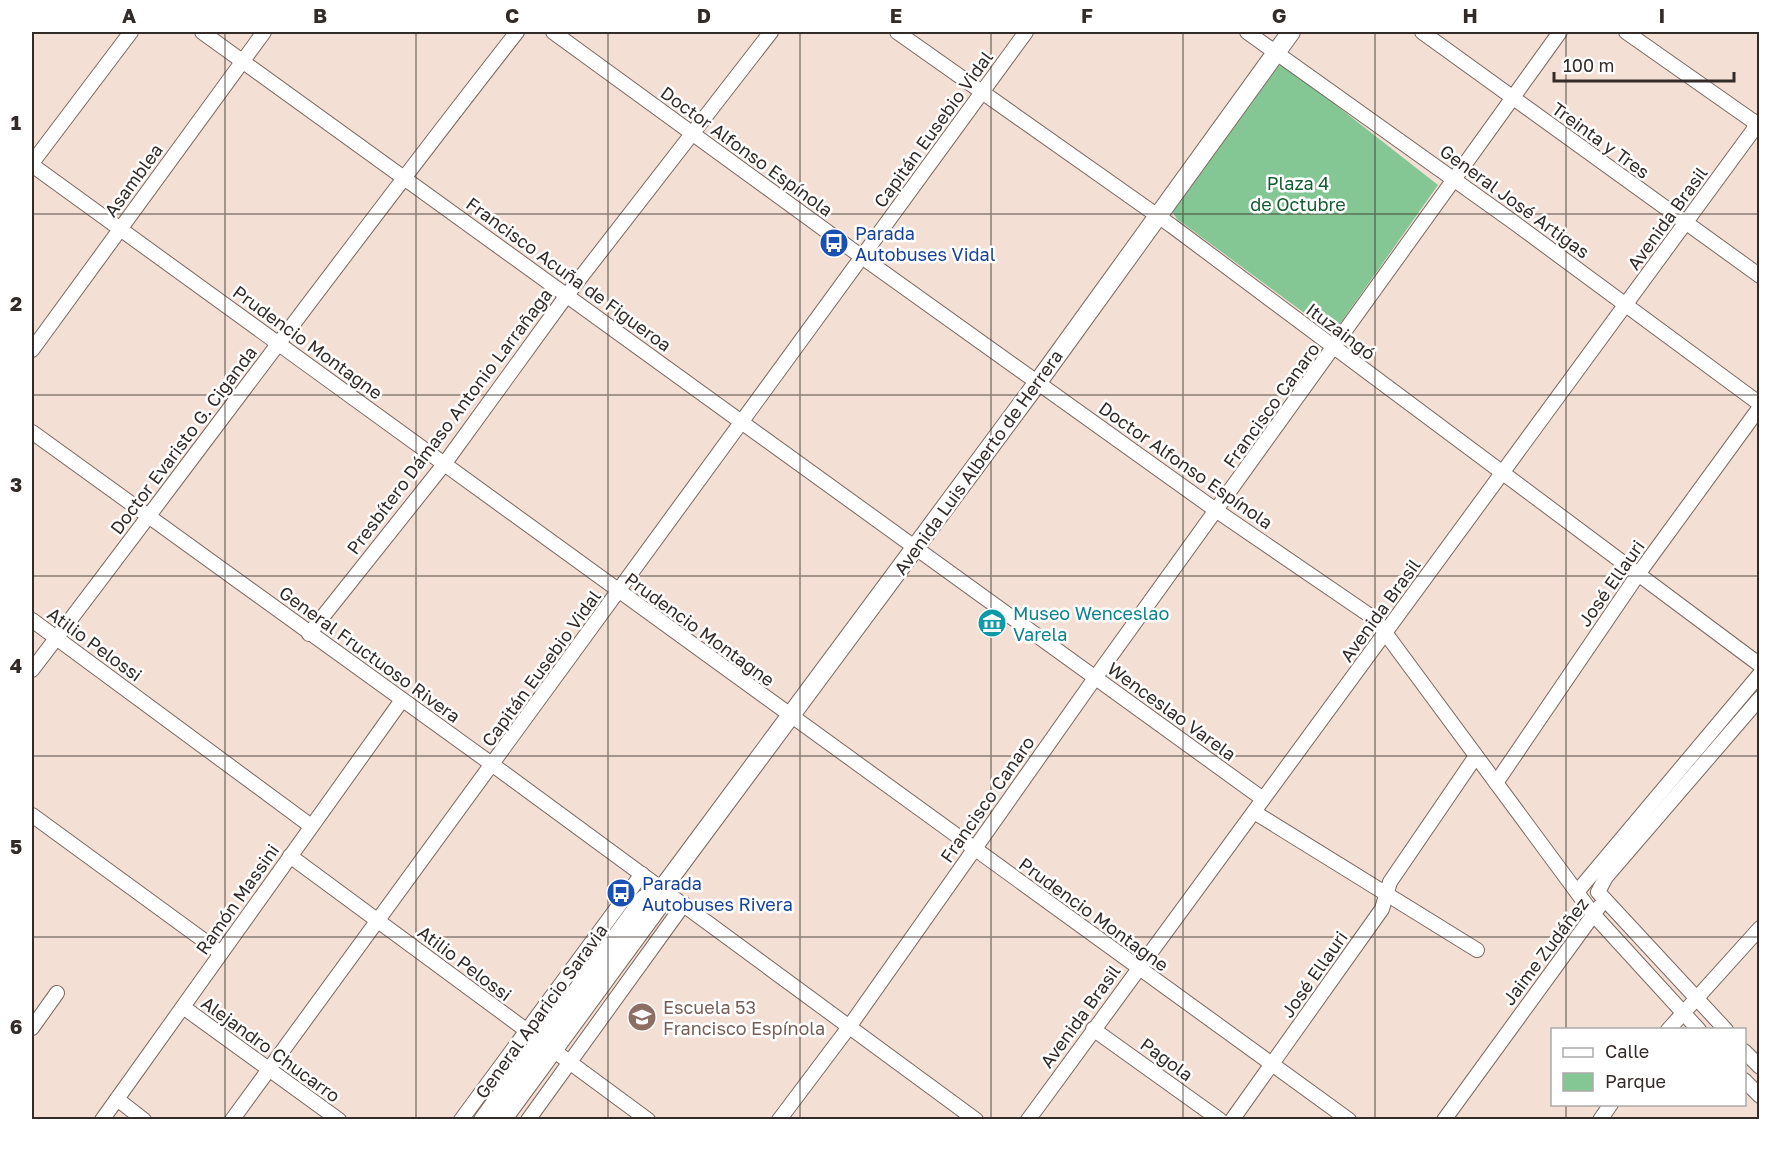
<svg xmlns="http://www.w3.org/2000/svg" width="1791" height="1151" font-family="'Golos Text',sans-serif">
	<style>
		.green { fill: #85c794 }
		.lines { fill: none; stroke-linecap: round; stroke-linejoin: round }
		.minor-casing { stroke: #7b6860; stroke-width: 16 }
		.major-casing { stroke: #7b6860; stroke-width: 20 }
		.minor { stroke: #fff; stroke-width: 14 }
		.major { stroke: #fff; stroke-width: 18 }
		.grid { fill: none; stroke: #332b27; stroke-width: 1.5; stroke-opacity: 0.55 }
		.labels { text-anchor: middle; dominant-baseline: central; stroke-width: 5; stroke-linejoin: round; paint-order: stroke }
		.street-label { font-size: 18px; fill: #332b27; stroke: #fff }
		.park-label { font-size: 18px; fill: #125e2e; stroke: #fff }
		.transit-label { font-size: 18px; fill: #164399; stroke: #fff; text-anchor: start }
		.culture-label { font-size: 18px; fill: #0d838f; stroke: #fff; text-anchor: start }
		.education-label { font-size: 18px; fill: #785e54; stroke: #fff; text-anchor: start }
		.neatline { fill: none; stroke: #332b27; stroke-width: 2 }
		.grid-label { font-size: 20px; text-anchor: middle; font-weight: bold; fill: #332b27 }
	</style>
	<rect width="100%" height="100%" fill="#f4dfd5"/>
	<!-- green -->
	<polygon class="green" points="1281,65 1286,66 1438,185 1337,328 1330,332 1177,219 1172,211 1276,66"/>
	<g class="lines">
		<!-- minor casing -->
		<g class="minor-casing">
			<g id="minor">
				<polyline points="202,32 1263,799"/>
				<polyline points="553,32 862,257 1217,511 1375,619 1593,914 1699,1030"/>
				<polyline points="897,32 1172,226 1760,665"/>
				<polyline points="1247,32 1512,221 1760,404"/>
				<polyline points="1422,32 1760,276"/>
				<polyline points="1626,32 1760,126"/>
				<polyline points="32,163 131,32"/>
				<polyline points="32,165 1349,1120"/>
				<polyline points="32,350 264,32"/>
				<polyline points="32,432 493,765 976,1120"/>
				<polyline points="32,620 311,826"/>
				<polyline points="309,634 445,463 567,295 771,32"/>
				<path d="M32,670C194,458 352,242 517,32"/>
				<polyline points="1496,783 1639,573 1760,407"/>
				<polyline points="1254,812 1477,950"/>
				<polyline points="32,815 221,953"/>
				<polyline points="290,856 648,1120"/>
				<polyline points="1577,892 1760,674"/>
				<polyline points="183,1007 339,1120"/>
				<polyline points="32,1028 57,993"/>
				<polyline points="1093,1029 1220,1120"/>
				<polyline points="1668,1030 1760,928"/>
				<polyline points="1726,1030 1598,892 1606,877 1760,698"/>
				<polyline points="1744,1051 1760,1067"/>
				<polyline points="1744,1080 1760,1096"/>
				<polyline points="117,1099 144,1120"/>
				<polyline points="102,1120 402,700"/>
				<polyline points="232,1120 1026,32"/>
				<polyline points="461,1120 642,874"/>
				<polyline points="528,1120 684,904"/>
				<polyline points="779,1120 849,1027 1095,678 1560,32"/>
				<polyline points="1028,1120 1760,121"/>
				<polyline points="1232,1120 1382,909 1390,882 1476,756"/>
				<polyline points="1444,1120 1599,907"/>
				<polyline points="1600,1120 1611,1104"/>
			</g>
		</g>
		<!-- major casing -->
		<g class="major-casing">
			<g id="major">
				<polyline points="483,1120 644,899 662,889 1038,382 1291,32"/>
				<polyline points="502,1120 658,907 662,889"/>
			</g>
		</g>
		<!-- minor -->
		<use href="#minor" class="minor"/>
		<!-- major -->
		<use href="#major" class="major"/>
	</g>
	<!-- grid -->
	<path class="grid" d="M225,32V1120M416,32V1120M608,32V1120M800,32V1120M991,32V1120M1183,32V1120M1375,32V1120M1566,32V1030M32,214H1760M32,395H1760M32,576H1760M32,756H1760M32,937H1760M1566,1104V1120"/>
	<!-- icons -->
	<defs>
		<g id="bus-disc" transform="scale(1.5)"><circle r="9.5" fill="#1a4fb4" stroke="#fff"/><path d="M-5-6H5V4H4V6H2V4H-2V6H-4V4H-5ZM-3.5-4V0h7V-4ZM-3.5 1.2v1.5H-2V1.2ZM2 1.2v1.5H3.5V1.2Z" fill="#fff"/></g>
		<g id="museum-disc" transform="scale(1.5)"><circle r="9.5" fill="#0f9aa8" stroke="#fff"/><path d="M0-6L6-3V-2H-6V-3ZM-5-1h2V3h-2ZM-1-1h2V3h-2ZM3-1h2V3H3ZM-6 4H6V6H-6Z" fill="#fff"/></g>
		<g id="school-disc" transform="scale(1.5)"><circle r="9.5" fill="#8d6e63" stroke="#fff"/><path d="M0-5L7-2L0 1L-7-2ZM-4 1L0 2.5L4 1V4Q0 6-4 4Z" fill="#fff"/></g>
	</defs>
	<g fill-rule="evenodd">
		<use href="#bus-disc" x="834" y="243"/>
		<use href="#museum-disc" x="992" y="623"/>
		<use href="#bus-disc" x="621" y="893"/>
		<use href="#school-disc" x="642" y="1017"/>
	</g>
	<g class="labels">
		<!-- street labels -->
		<g class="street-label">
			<text transform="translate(933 129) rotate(-54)">Capitán Eusebio Vidal</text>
			<text transform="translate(1601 140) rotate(36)">Treinta y Tres</text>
			<text transform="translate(747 151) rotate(36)">Doctor Alfonso Espínola</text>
			<text transform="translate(133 180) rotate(-54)">Asamblea</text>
			<text transform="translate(1515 201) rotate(36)">General José Artigas</text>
			<text transform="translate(1667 218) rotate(-54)">Avenida Brasil</text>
			<text transform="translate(569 274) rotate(36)">Francisco Acuña de Figueroa</text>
			<text transform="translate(1341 331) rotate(37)">Ituzaingó</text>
			<text transform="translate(308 342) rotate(36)">Prudencio Montagne</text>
			<text transform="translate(1271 405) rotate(-54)">Francisco Canaro</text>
			<text transform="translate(449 421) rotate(-53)">Presbítero Dámaso Antonio Larrañaga</text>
			<text transform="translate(183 440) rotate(-53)">Doctor Evaristo G. Ciganda</text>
			<text transform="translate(978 462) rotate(-54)">Avenida Luis Alberto de Herrera</text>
			<text transform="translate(1186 465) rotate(35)">Doctor Alfonso Espínola</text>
			<text transform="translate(1611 583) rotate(-55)">José Ellauri</text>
			<text transform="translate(1380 610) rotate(-54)">Avenida Brasil</text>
			<text transform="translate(700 629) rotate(36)">Prudencio Montagne</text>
			<text transform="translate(95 644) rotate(36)">Atilio Pelossi</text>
			<text transform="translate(370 654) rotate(36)">General Fructuoso Rivera</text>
			<text transform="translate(541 668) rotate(-54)">Capitán Eusebio Vidal</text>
			<text transform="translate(1172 711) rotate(36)">Wenceslao Varela</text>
			<text transform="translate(987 799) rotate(-55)">Francisco Canaro</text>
			<text transform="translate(237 899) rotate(-55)">Ramón Massini</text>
			<text transform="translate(1094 914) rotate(36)">Prudencio Montagne</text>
			<text transform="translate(1545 951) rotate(-53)">Jaime Zudáñez</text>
			<text transform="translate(465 963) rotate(37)">Atilio Pelossi</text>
			<text transform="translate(1314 974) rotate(-55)">José Ellauri</text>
			<text transform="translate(541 1011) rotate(-54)">General Aparicio Saravia</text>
			<text transform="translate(1080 1016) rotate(-54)">Avenida Brasil</text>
			<text transform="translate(271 1049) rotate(36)">Alejandro Chucarro</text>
			<text transform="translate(1167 1059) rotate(36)">Pagola</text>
		</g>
		<!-- park labels -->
		<g class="park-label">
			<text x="1298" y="183">Plaza 4<tspan x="1298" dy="21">de Octubre</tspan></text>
		</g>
		<!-- transit labels -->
		<g class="transit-label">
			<text x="855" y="233">Parada<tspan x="855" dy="21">Autobuses Vidal</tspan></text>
			<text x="642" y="883">Parada<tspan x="642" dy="21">Autobuses Rivera</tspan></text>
		</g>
		<!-- culture labels -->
		<g class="culture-label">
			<text x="1013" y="613">Museo Wenceslao<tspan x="1013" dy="21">Varela</tspan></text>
		</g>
		<!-- education labels -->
		<g class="education-label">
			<text x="663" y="1007">Escuela 53<tspan x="663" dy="21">Francisco Espínola</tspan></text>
		</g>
	</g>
	<!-- border -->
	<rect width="1791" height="1151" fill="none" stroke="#ffffff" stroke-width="66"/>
	<!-- legend -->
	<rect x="1551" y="1028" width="195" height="78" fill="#ffffff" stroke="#adaaa9" stroke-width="1.5"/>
	<rect x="1563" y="1048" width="30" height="9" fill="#ffffff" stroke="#adaaa9" stroke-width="1.5"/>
	<text x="1605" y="1058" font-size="18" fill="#332b27">Calle</text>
	<rect x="1563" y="1073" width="30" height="18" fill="#85c794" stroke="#adaaa9" stroke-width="1.5"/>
	<text x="1605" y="1088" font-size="18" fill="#332b27">Parque</text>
	<!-- scale -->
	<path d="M1554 72v9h180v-9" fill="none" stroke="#332b27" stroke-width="3"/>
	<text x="1563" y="72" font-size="18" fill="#332b27" stroke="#ffffff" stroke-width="4.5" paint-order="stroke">100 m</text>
	<rect x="33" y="33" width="1725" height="1085" class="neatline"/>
	<g class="grid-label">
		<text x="129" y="23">A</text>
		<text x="320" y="23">B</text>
		<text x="512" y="23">C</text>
		<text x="704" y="23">D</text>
		<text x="896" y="23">E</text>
		<text x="1087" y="23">F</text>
		<text x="1279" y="23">G</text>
		<text x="1470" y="23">H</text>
		<text x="1662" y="23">I</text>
		<text x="16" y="130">1</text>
		<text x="16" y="311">2</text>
		<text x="16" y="492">3</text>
		<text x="16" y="673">4</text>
		<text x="16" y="854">5</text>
		<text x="16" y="1034">6</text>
	</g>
</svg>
